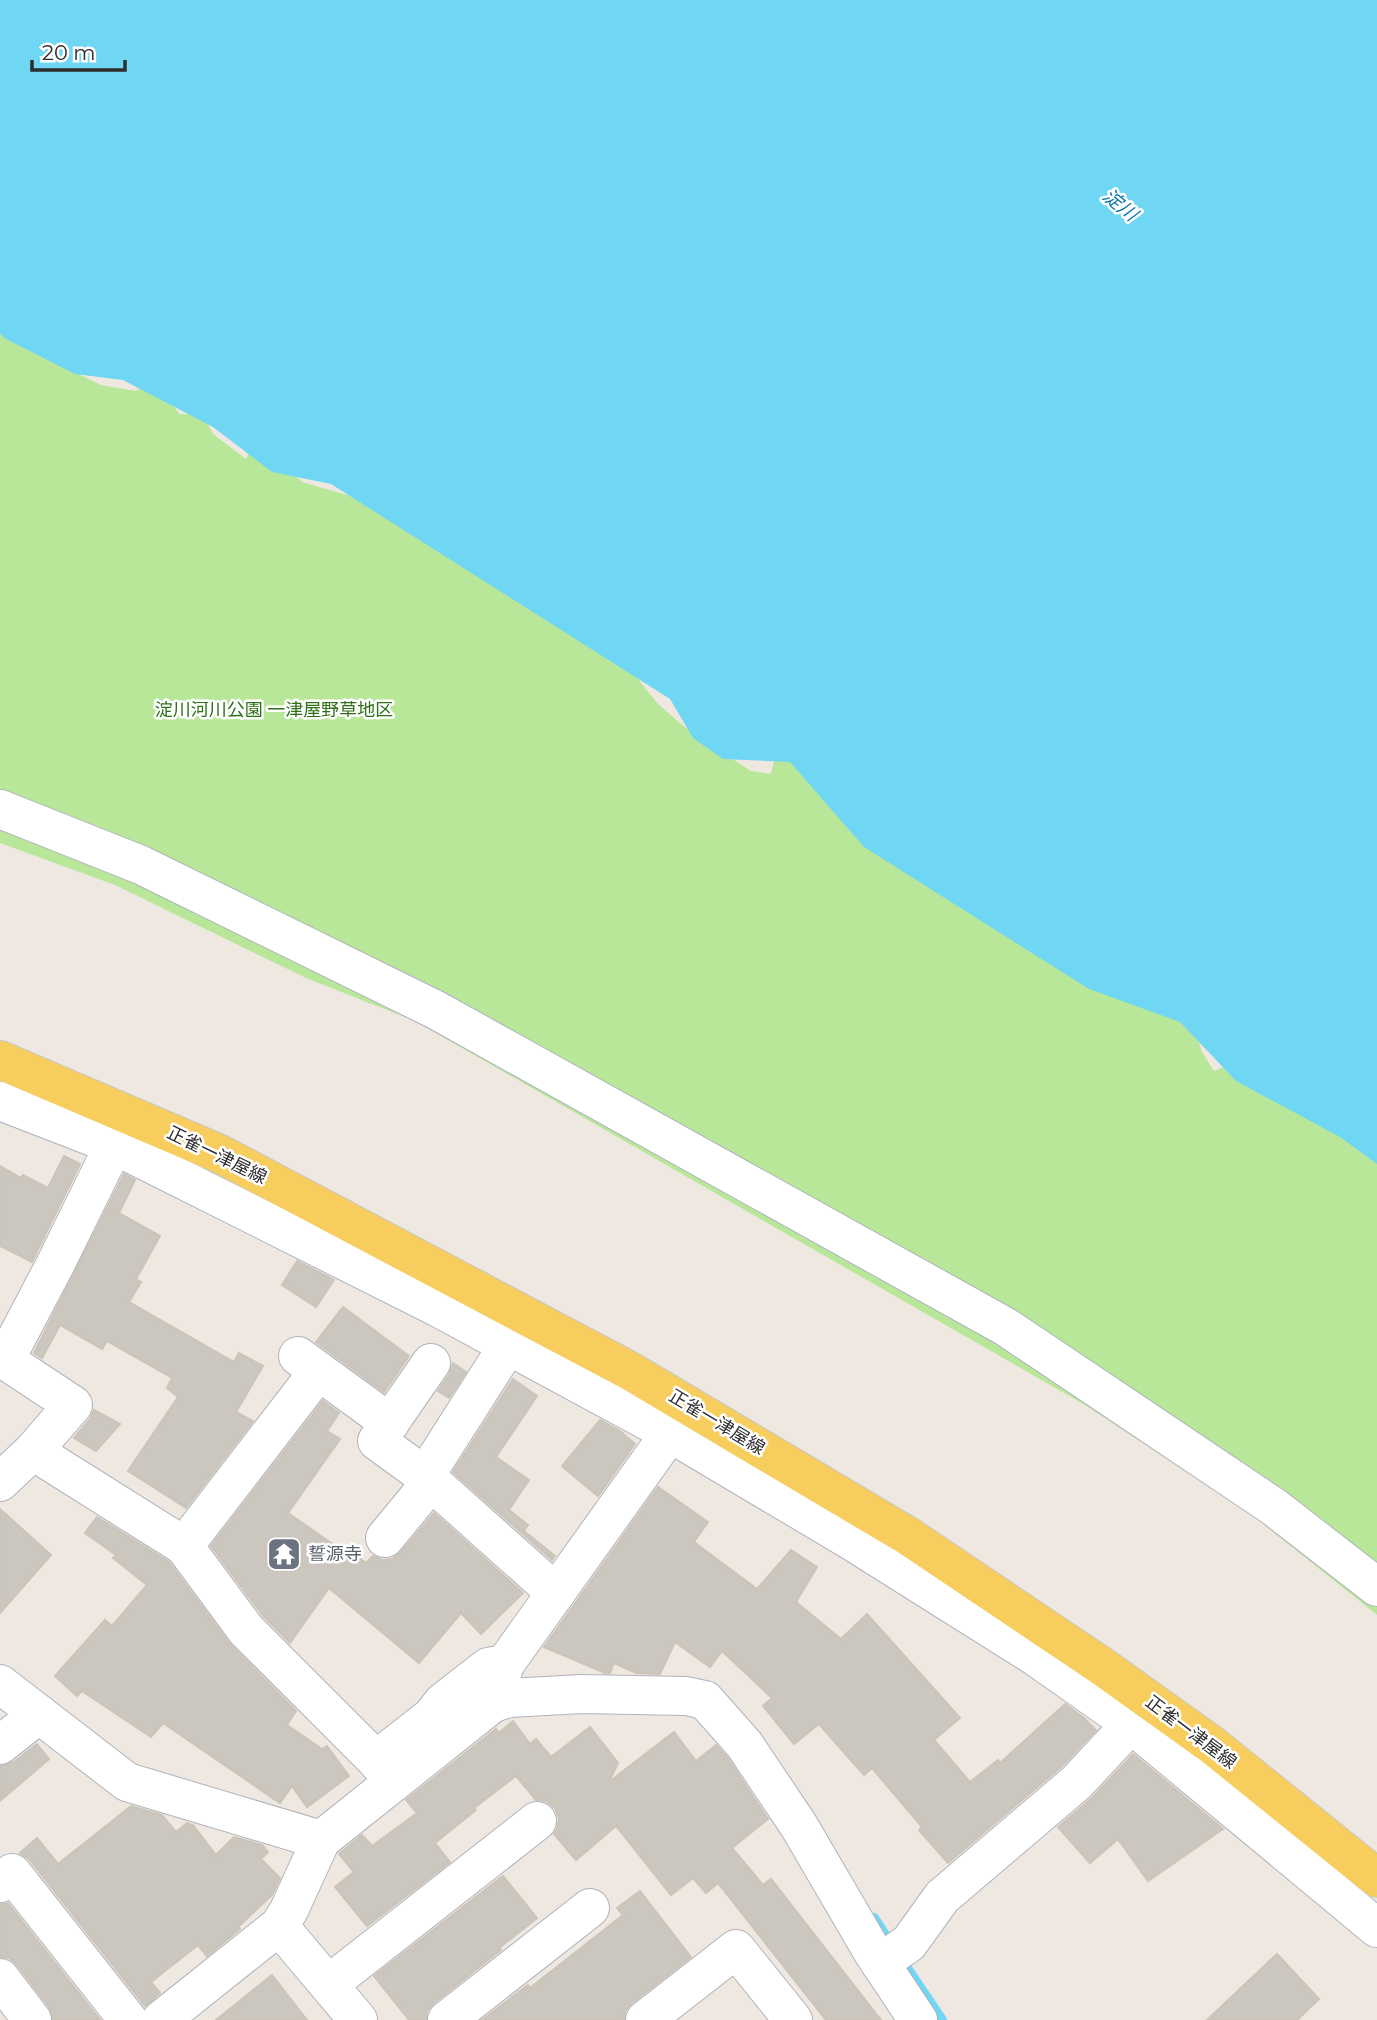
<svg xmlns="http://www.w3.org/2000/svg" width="1377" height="2020" font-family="Montserrat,'Noto Sans JP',sans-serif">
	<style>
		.green { fill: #b8e79a }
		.water { fill: #6fd6f4 }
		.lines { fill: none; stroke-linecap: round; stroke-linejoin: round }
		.stream { stroke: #6fd6f4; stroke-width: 10 }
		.building { fill: #cbc6be; stroke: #cbc4b9; stroke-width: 2 }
		.minor-casing { stroke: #b0b3bd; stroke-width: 40 }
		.major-casing { stroke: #c8c8c8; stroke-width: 40 }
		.minor { stroke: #fff; stroke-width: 38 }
		.major { stroke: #f7cd5d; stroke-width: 38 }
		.labels { text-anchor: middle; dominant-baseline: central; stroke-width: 5; stroke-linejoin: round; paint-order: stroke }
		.park-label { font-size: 18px; fill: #2e7018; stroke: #fff }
		.street-label { font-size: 18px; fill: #2d2d2d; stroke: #fff }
		.worship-label { font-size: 18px; fill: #5b616d; stroke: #fff; text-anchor: start }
		.water-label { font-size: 19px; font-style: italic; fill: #0876a7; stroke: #fff }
	</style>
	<rect width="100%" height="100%" fill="#efe8e0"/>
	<!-- green -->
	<polygon class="green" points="0,332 5,338 101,385 135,391 152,382 169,398 179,414 203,415 213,434 246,459 256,436 302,482 365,500 626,664 658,704 687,729 751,771 771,774 776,752 1193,1024 1202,1052 1214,1071 1240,1060 1377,1145 1377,1615 1252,1515 1085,1405 415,1021 306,978 115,885 0,843"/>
	<!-- water -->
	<polygon class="water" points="0,0 1377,0 1377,1164 1340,1137 1236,1081 1180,1022 1089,989 864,847 790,762 723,759 693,738 670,699 331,484 272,472 213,427 123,380 75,374 4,338 0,333"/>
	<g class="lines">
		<!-- stream -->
		<g class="stream">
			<polyline points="874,1918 893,1947"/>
			<polyline points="901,1959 942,2020"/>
		</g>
	</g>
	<!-- building -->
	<g class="building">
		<polygon points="64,1156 80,1164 32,1262 0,1246 0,1166 21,1178 23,1175 48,1188"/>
		<polygon points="124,1174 135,1180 119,1213 160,1236 136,1279 141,1282 129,1302 234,1362 239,1353 263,1366 236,1412 253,1421 186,1508 128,1471 178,1397 167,1388 172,1378 107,1341 102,1349 60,1325 42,1358 34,1353"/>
		<polygon points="297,1261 334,1280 316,1307 282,1285"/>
		<polygon points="343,1307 409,1356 384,1392 316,1342"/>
		<polygon points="453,1363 466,1372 449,1398 438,1391 449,1375"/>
		<polygon points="513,1379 537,1396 496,1457 529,1480 509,1510 528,1525 524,1531 555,1556 552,1560 453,1472"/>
		<polygon points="323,1401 339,1413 327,1431 340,1439 288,1513 337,1547 340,1544 366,1563 373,1556 382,1560 392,1559 401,1552 434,1513 523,1593 481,1634 461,1613 419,1663 329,1588 290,1643 263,1616 211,1546"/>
		<polygon points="94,1410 120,1424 96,1451 74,1438 90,1419"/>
		<polygon points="600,1420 620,1431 635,1444 598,1496 562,1466"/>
		<polygon points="658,1487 708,1522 694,1542 757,1589 791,1550 817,1567 796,1602 841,1639 867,1614 960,1718 934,1740 970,1782 998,1760 1000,1763 1065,1704 1084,1718 1096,1730 1062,1766 948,1863 919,1830 922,1827 872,1768 864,1775 819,1724 794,1744 763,1706 772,1698 722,1651 710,1667 675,1642 660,1674 636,1673 614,1663 610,1673 605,1673 544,1647"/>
		<polygon points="0,1509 51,1555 0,1613"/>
		<polygon points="97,1517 169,1562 229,1643 296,1711 287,1725 322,1749 327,1746 349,1776 307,1807 292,1786 280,1803 163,1723 151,1737 82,1691 77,1696 55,1676 105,1620 112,1626 147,1585 113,1558 116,1555 85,1533"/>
		<polygon points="513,1721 530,1744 536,1739 551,1757 590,1727 618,1763 609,1782 674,1732 696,1761 716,1745 727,1757 768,1819 732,1848 763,1885 771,1879 881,2020 826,2020 718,1883 706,1893 693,1878 671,1895 616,1826 576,1860 554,1834 557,1829 559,1819 555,1808 546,1801 536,1800 516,1776 474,1808 476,1810 435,1843 450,1862 367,1926 335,1887 354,1872 339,1854 362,1835 372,1846 417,1813 406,1800 496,1729 499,1733"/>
		<polygon points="37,1744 49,1759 0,1801 0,1766 14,1762"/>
		<polygon points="1133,1754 1223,1829 1148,1881 1118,1839 1090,1863 1058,1827 1093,1797"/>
		<polygon points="131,1806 162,1815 176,1832 187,1823 193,1825 216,1855 234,1837 262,1845 268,1852 261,1859 280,1878 272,1895 238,1927 240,1929 207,1956 198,1945 151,1982 160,1993 145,2006 29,1859 20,1853 37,1838 58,1864"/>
		<polygon points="503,1876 537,1918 499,1948 501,1950 434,2003 427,2011 426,2020 409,2020 374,1976"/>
		<polygon points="640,1891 691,1957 632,2003 625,2011 624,2020 482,2020 528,1985 530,1988 623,1915 617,1908"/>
		<polygon points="8,1903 100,2020 53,2020 49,2007 17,1965 9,1958 0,1957 0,1904"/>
		<polygon points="1277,1954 1319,1999 1297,2020 1207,2020"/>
		<polygon points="272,1975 307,2020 216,2020"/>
	</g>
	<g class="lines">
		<!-- minor casing -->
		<g class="minor-casing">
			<g id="minor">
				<polyline points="0,809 141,865 436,1010 1006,1327 1274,1507 1377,1587"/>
				<polyline points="0,1101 114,1145 437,1307 670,1433 850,1540 1036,1657 1131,1724 1377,1928"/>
				<polyline points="298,1356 390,1423"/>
				<polyline points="431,1363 377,1441 425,1476 556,1593"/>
				<polyline points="318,1372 184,1546 246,1630 376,1760 393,1781"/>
				<polyline points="33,1451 184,1546"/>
				<polyline points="425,1476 509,1344"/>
				<polyline points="0,1482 33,1451 73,1405 5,1360 55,1265 114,1145"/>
				<polyline points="385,1538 431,1482"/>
				<polyline points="0,1684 127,1782 321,1840"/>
				<polyline points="493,1703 509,1698 582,1694 686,1696 705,1700 744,1744 799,1826 872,1951 918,2020"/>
				<polyline points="0,1745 39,1714"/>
				<polyline points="376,1760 431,1717 443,1702 488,1667 505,1664"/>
				<polyline points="0,1883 12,1873 128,2020"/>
				<polyline points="279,1926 358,2020"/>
				<polyline points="880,1963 909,1943 942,1897 1077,1782 1131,1724"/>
				<polyline points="0,1978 32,2020"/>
				<polyline points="329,1984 537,1821"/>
				<polyline points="161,2020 279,1926 289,1910 321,1840 493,1703 505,1664 670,1433"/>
				<polyline points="447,2020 590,1908"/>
				<polyline points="645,2020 736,1949 793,2020"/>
			</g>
		</g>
		<!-- major casing -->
		<g class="major-casing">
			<polyline id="major" points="0,1060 220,1154 630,1371 908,1536 1103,1667 1212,1745 1377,1878"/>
		</g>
		<!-- minor -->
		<use href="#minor" class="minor"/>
		<!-- major -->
		<use href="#major" class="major"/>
	</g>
	<!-- icons -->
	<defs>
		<g id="temple-square" transform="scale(1.75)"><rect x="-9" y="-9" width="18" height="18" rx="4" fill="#6b7280" stroke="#fff"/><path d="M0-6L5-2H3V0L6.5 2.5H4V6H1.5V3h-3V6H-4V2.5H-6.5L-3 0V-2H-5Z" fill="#fff"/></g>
	</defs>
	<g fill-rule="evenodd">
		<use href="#temple-square" x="284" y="1554"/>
	</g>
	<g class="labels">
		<!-- park labels -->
		<g class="park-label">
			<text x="274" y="710">淀川河川公園 一津屋野草地区</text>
		</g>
		<!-- street labels -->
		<g class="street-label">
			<text transform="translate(217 1155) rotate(26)">正雀一津屋線</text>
			<text transform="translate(717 1422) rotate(31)">正雀一津屋線</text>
			<text transform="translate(1191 1732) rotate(37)">正雀一津屋線</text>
		</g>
		<!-- worship labels -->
		<g class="worship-label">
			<text x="308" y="1554">誓源寺</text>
		</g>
		<!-- water labels -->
		<g class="water-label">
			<text transform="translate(1120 205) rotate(39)">淀川</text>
		</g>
	</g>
	<!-- scale -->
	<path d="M32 60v10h93v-10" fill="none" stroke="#2d2d2d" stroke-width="3.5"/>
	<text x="42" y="60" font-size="21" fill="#2d2d2d" stroke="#ffffff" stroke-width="5" paint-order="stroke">20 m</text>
</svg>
